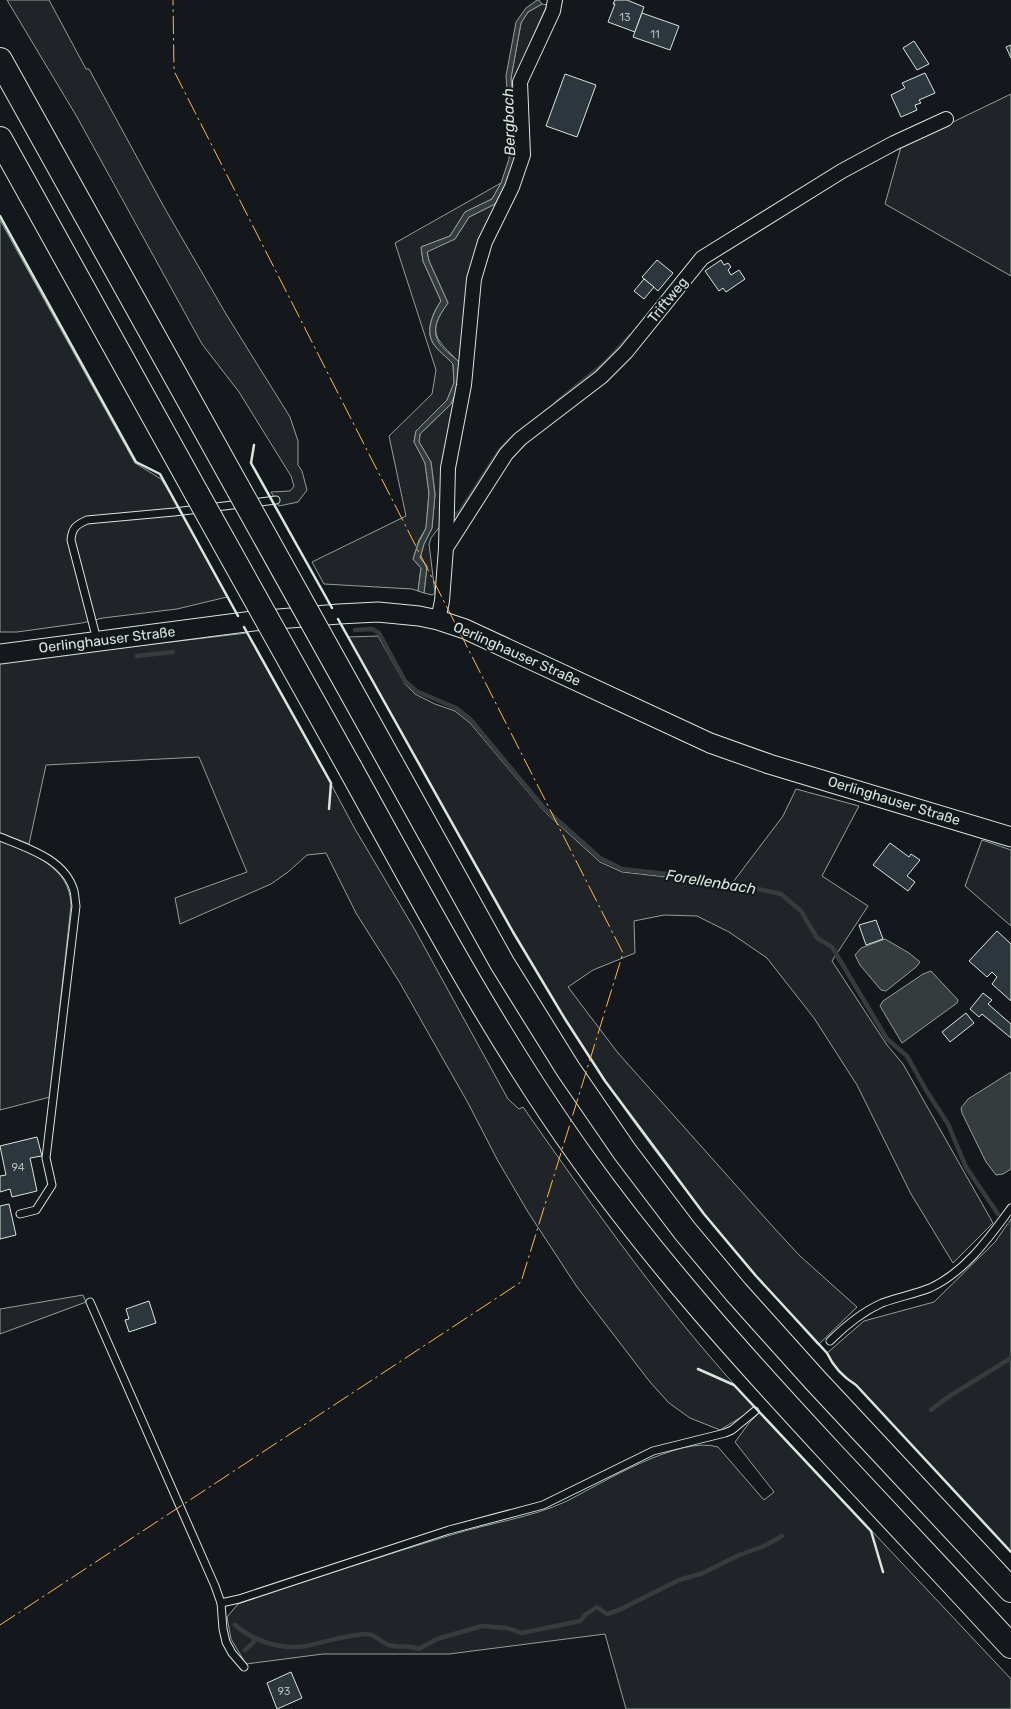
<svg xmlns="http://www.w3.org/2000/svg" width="1011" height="1709" font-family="Rubik,sans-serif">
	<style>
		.green { fill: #202428; stroke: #939e99 }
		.water { fill: #363b3e; stroke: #939e99 }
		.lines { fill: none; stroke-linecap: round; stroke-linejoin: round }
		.stream { stroke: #363b3e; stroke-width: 4.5 }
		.building { fill: #2c363c; stroke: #d8e6dc }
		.lane-casing { stroke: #d8e6dc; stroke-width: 9 }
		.street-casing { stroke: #d8e6dc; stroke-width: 16 }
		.secondary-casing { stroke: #d8e6dc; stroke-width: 21 }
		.highway-casing { stroke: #d8e6dc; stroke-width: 26 }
		.lane { stroke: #14181c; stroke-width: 7 }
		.street { stroke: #14181c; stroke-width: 14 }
		.secondary { stroke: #14181c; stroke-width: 19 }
		.highway { stroke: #14181c; stroke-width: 24 }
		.highway-bridge-casing { stroke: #d8e6dc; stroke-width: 26; stroke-linecap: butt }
		.highway-bridge { stroke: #14181c; stroke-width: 24 }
		.wall { stroke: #d8e6dc; stroke-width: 2.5 }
		.power { stroke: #ffb74d; stroke-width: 1; stroke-dasharray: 18 4 2.5 4; stroke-linecap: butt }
		.labels { text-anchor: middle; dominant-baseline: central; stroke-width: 4; stroke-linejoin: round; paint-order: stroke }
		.number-label { font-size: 11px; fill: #adbab4 }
		.street-label { font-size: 14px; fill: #d8e6dc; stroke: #14181c }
		.water-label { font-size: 15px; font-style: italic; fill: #d8e6dc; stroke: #14181c }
	</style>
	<rect width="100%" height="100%" fill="#14181c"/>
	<!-- green -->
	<g class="green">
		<polygon points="7,0 49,0 86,69 89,69 164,207 226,314 290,417 298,441 298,465 302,471 307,490 298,502 279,506 271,492 290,491 294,486 291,476 239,392 202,344 77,117"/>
		<path d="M542,4L547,5L528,48L516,166L482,237L441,525L431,538L429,544L435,593L432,595L424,593L427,566L420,558L424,544L432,528L435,494L431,462L419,442L420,434L451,404L459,362C436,339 426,333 448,303L429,261L427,251L455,239L469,217L495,204L506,185L515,127L511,78L521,23L528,12Z"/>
		<polygon points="1011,94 1011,276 885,204 902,143 928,130 953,122"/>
		<path d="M501,183L492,199L465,212L450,236L421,247L423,261L441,301C433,312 425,330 433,343C437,350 447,357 453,364L454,383L447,400L416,431L414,441L425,463L429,493L426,528L419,540L413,559L421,568L418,591L412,589L324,584L312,562L406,516L389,436L432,394L436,370L395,243Z"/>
		<polygon points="0,220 135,463 161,479 172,496 227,597 177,609 103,618 82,623 17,632 0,632"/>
		<path d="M247,633L324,771L355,829L415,930L508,1099L519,1109L523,1107C595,1210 668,1314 754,1406L743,1416L720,1430L690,1418L669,1403L650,1382L577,1287L528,1212L498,1161L468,1103L400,983L356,913L326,853L307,855L288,872L271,884L180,924L175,898L247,872L199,757L46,765L29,844L0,833V662Z"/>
		<path d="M378,636L405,684L415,694L435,704L455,711L470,723L544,811L600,862L622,872L693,880L727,890L783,816L796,789L859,806L822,876L868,906L832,961L887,1045L903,1064L993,1223L953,1263L911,1194L857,1085L814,1018L767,958L729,932L697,916L664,915L634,921L635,953L593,970L568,987L618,1053L775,1229L800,1256L857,1307L818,1345C742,1261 669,1175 605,1081C561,1017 522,948 484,880C438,799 393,718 348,637Z"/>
		<polygon points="982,840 1011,850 1011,926 965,886"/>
		<path d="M0,841C30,853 70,866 71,905L50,1097L0,1110Z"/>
		<path d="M1011,1219V1552L856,1385C843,1377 834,1368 827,1353L864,1321L934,1302L995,1242Z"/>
		<polygon points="83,1295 86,1302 0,1334 0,1309"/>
		<path d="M760,1412L1011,1679V1709H626L605,1634L449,1654H323L246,1664L231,1639L227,1617L238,1604C309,1580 379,1557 451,1535C489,1523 531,1518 567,1501C602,1483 680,1435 718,1447L764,1500L774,1492L735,1442L749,1423Z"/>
	</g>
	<!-- water -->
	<g class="water">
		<path d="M537,0H539L542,4L528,12L521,23L511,78L515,127V160L506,185L495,204L469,217L455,239L427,252L429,261L448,303C440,314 431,327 438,341C442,349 453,356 459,362L460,383L451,404L420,434L419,442L431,462L435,495L432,528L424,544L420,558L427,566L424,593L418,591L421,568L413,559L419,542L426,528L429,493L425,463L414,442L416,431L447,400L454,383L453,364C447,357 437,350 433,343C425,329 434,312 441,301L423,261L421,247L450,236L465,212L492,199L501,183L509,159L510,128L506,76L516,22L526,8Z"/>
		<polygon points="885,939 909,953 920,962 916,967 886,991 881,990 860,965 855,955 861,948"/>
		<polygon points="931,971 958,1000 957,1003 902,1043 880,1006 883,1001 923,974"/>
		<polygon points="1011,1072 1011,1169 1003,1174 996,1175 986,1162 962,1113 961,1108 968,1099"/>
	</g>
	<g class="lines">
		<!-- stream -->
		<g class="stream">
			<polyline points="556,403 605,363 630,336"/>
			<polyline points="454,515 460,512 500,450 513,437"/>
			<polyline points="355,630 372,629 379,633 405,681 416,691 456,708 470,719 544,808 600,858 622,869 693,877 727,887 735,884 781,894 801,911 817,938 832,947 887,1039 907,1056 926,1090 948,1124 966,1167 998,1214"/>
			<polyline points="137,656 173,652"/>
			<polyline points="1010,1224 1011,1225"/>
			<polyline points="931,1410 948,1397 1011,1358"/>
			<path d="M235,1625C253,1641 281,1650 306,1646C326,1642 345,1635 366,1634C377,1634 380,1643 389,1645C399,1648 408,1645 419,1649L437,1639L482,1626L507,1628L522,1633L580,1621L585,1615L597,1607L607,1614L619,1610L679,1580L703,1573L737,1556L764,1546L782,1536"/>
			<polyline points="245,1650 253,1643 255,1639"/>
		</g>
	</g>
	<!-- building -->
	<g class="building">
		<polygon points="615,0 627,0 644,7 635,32 608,22 615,4 613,4"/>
		<polygon points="642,13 679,26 670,50 633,37"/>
		<polygon points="914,41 929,64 917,70 903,48"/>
		<polygon points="1011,45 1011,58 1006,47"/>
		<polygon points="925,73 935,93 919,100 921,103 915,105 917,110 901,117 891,95 905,88 902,83"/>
		<polygon points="565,74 596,85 577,137 546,126"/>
		<polygon points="657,260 673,273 658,291 642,277"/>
		<polygon points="721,260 724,265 728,263 731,267 728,270 731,275 739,270 745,279 726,292 723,288 719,291 705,271"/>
		<polygon points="644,279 654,287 644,299 634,291"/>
		<polygon points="890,843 909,857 911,854 920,860 907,876 915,882 908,891 873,865"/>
		<polygon points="876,920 883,939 866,945 859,925"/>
		<polygon points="997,931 1011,944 1011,1001 992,984 997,977 992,972 987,977 969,961"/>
		<polygon points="983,993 992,1000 988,1004 1011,1024 1011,1038 982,1014 979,1017 970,1009"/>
		<polygon points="966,1013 974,1023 950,1042 942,1032"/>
		<polygon points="37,1137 42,1156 30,1158 37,1191 12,1197 10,1189 0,1192 0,1176 6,1175 0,1146"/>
		<polygon points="9,1204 16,1235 0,1239 0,1206"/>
		<polygon points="149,1301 156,1323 129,1332 125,1320 129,1319 126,1309"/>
		<polygon points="291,1672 302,1698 277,1709 267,1683"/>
	</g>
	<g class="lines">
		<!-- lane casing -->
		<g class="lane-casing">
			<g id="lane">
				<polyline points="252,503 276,500"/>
				<path d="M97,640L71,540C72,528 76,525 87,520L174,512L241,504"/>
				<path d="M0,837C27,848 65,859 74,891C75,895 75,901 76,906L46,1158L52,1185L36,1210L20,1214"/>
				<polyline points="90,1302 215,1586 221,1603 223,1629 226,1642 232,1653 244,1667"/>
				<path d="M830,1341C845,1326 862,1312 882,1303C898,1297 915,1294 930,1288C965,1272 989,1238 1011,1208"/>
				<polyline points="221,1603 239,1599 449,1530 543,1505 653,1451 725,1433 732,1430 755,1411"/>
			</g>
		</g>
		<!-- street casing -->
		<g class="street-casing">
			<g id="street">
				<polyline points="446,547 448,468 464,385 474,279 485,242 512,187 523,155 520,82 553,11 555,0"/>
				<polyline points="438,620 442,601 446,548 506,454 520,439 601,377 626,352 702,258 842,171 894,143 946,119"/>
			</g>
		</g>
		<!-- secondary casing -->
		<g class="secondary-casing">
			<polyline id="secondary" points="0,654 253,621 339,614 378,612 419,616 438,620 465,629 710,743 769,764 1011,837"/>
		</g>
		<!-- highway casing -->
		<g class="highway-casing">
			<g id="highway">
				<polyline points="0,60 239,490"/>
				<polyline points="0,139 197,494"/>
				<polyline points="391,763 502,963 568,1069 625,1152 685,1231 736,1292 815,1380 1011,1590"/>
				<path d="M350,768C423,900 494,1035 583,1159C658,1264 745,1360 833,1455C893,1519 952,1582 1011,1646"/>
			</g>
		</g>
		<!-- lane -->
		<use href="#lane" class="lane"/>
		<!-- street -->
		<use href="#street" class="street"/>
		<!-- secondary -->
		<use href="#secondary" class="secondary"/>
		<!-- highway -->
		<use href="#highway" class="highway"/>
		<!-- highway-bridge casing -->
		<g class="highway-bridge-casing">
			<g id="highway-bridge">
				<polyline points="239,490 391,763"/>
				<polyline points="197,494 350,768"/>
			</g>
		</g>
		<!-- highway-bridge -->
		<use href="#highway-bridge" class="highway-bridge"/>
		<!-- wall -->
		<g class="wall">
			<polyline points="0,216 136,462 160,474 238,616"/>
			<polyline points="254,445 251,463 332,608"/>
			<path d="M338,619L513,932L565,1019L605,1081L704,1214L756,1276L827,1353C834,1368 843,1377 856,1385L1011,1552"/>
			<polyline points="244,627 331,783 329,809"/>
			<polyline points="698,1369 734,1385 871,1531 883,1572"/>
		</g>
		<!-- power -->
		<polyline class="power" points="0,1625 521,1282 623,953 174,71 173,0"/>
	</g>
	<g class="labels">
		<!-- number labels -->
		<g class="number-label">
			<text x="625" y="17">13</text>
			<text x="655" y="34">11</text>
			<text x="18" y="1167">94</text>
			<text x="284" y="1691">93</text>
		</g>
		<!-- street labels -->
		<g class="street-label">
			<text transform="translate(668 300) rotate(-51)">Triftweg</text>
			<text transform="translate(107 640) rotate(-7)">Oerlinghauser Straße</text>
			<text transform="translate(517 654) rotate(24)">Oerlinghauser Straße</text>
			<text transform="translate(894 801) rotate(17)">Oerlinghauser Straße</text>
		</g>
		<!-- water labels -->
		<g class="water-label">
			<text transform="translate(509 122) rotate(-92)">Bergbach</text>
			<text transform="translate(711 882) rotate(9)">Forellenbach</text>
		</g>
	</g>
</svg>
